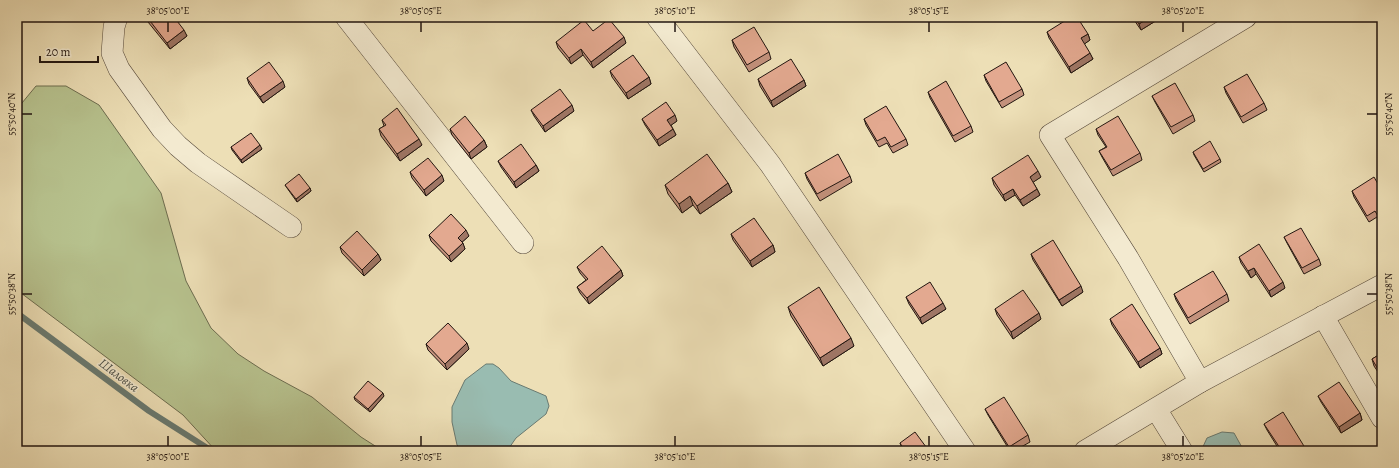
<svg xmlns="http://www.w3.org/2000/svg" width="1399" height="468" font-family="Alegreya,serif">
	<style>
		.green { fill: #b7c28e; stroke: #6c6c4f }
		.water { fill: #99bcb1; stroke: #697a71 }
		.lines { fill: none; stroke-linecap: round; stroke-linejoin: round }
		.stream { stroke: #697a71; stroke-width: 6 }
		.street-casing { stroke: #55483a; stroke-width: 22 }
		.street { stroke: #f3ead0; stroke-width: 21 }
		.wall { fill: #c3917c; stroke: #221610 }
		.shaded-wall { fill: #9f7665; stroke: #221610 }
		.building { fill: #e3a990; stroke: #221610 }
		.ticks { fill: none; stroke: #221610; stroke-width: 1.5 }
		.labels { text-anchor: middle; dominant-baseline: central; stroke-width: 3; stroke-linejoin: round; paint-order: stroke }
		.water-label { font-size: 13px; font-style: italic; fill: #4c5048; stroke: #f3ead0 }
		.neatline { fill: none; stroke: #221610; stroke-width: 1.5 }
		.ticks-label { font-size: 10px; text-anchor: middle; fill: #221610 }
	</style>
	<rect width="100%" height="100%" fill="#eddfb6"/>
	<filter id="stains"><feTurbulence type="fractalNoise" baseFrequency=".005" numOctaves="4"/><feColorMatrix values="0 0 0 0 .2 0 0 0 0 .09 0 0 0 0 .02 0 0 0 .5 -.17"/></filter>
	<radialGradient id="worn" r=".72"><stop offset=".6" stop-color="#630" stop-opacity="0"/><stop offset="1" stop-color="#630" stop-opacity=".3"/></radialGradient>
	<!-- green -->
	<polygon class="green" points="36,86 66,86 99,105 161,193 186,281 211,328 238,354 264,371 312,397 361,437 383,451 216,451 183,415 17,290 17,109"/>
	<!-- water -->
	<g class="water">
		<polygon points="486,364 493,364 499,368 511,381 546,396 549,406 546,414 516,438 507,451 463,451 457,445 452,422 452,407 465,380"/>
		<polygon points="1222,432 1234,433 1244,451 1201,451 1207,438"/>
	</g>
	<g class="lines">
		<!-- stream -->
		<polyline class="stream" points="17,313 149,411 212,451"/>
		<!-- street casing -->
		<g class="street-casing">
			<g id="street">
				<polyline points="117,17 114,27 112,53 119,69 162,129 178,146 198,163 291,227"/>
				<polyline points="346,17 523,243"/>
				<polyline points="657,17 770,164 965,451"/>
				<polyline points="1323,316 1382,418"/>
				<polyline points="1200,382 1128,258 1050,135 1246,17"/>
				<polyline points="1156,409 1182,451"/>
				<polyline points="1085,451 1200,382 1382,285"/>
			</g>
		</g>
		<!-- street -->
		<use href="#street" class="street"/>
	</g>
	<!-- wall -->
	<g class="wall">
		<polygon points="147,17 174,17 187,36 170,49 148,22"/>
		<polygon points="1132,17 1162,17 1141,30"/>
		<polygon points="593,31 626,43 593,68 583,55 571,64 558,48 556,42"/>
		<polygon points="1047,32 1088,34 1090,40 1084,44 1093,59 1071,73 1049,38"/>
		<polygon points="732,40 769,52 771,59 749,72 734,47"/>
		<polygon points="610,71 649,77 651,84 628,99 612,77"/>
		<polygon points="984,75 1022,89 1024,95 1002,108 986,81"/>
		<polygon points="247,78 285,87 263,103 249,84"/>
		<polygon points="758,79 804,80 806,86 773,107 760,86"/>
		<polygon points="1224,87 1264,103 1267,110 1243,123 1226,93"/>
		<polygon points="928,92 971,126 973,132 955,142 930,98"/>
		<polygon points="1152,96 1193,115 1195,121 1173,134 1155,102"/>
		<polygon points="531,110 574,111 545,132 534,116"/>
		<polygon points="642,119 677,121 671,125 676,135 659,146 645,125"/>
		<polygon points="864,119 906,139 908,145 893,153 887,143 879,147 866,125"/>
		<polygon points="382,120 422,145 400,161 381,136 379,129 384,126"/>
		<polygon points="450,129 484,140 487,147 471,159 452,135"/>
		<polygon points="1096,129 1140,153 1142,160 1113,176 1102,157 1099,151 1106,147 1098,135"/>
		<polygon points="231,147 262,149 242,163 232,150"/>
		<polygon points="1193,152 1220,159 1221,162 1204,172 1194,155"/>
		<polygon points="498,161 536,165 539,171 516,188 501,167"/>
		<polygon points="410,172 444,181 426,196 412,178"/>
		<polygon points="805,173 850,176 852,182 820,201 807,179"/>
		<polygon points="1041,177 1033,182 1037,189 1040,195 1023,206 1015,195 1005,201 994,185 992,178"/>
		<polygon points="728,183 732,192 700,214 693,205 682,213 668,194 665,185"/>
		<polygon points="285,185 310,188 311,191 297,202 287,188"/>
		<polygon points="1352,191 1382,191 1382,226 1377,217 1369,222 1354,197"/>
		<polygon points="731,234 773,245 775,252 752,267 733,240"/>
		<polygon points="429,235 469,236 462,242 465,249 451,262 431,241"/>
		<polygon points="1284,237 1319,259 1321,265 1304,274 1287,243"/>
		<polygon points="340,247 378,254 381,260 364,276 342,253"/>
		<polygon points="1031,254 1083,292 1062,306 1033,260"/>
		<polygon points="1239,257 1285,288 1271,297 1256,274 1251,278 1241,263"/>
		<polygon points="577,267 621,270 623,276 589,304 580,293 577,287 586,280 580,273"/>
		<polygon points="1174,294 1227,294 1229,301 1190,324 1176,300"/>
		<polygon points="906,297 946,309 922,324 909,304"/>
		<polygon points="788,307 854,346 823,366 791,316"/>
		<polygon points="995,309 1041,319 1013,339 997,315"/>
		<polygon points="1110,319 1160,348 1162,354 1140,368 1112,325"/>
		<polygon points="426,344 469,349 447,370 428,350"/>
		<polygon points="1382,353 1382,378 1374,366 1372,359"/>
		<polygon points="384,396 370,412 355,400 354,397"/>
		<polygon points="1318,396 1360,413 1362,420 1341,433 1321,402"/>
		<polygon points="985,409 1028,435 1030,442 1014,451 1010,451 988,415"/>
		<polygon points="1264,424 1307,451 1280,451 1267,430"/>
		<polygon points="900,443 929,451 903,451"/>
	</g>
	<!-- shaded-wall -->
	<g class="shaded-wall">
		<polygon points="1150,17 1162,17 1141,30 1139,24"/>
		<polygon points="184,30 187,36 170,49 167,43"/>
		<polygon points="1088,34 1090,40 1083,45 1081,38"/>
		<polygon points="624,37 626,43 593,68 591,62"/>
		<polygon points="581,49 583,55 571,64 569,58"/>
		<polygon points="1090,53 1093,59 1071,73 1069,67"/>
		<polygon points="649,77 651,84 628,99 626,93"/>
		<polygon points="804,80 806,86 773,107 771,101"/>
		<polygon points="283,81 285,87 263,103 260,97"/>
		<polygon points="572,105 574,111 545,132 543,126"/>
		<polygon points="675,115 677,121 670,126 667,120"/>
		<polygon points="673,129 676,135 659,146 657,140"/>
		<polygon points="419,139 422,145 400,161 397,154"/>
		<polygon points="484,140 487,147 471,159 469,153"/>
		<polygon points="260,145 262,149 242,163 241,160"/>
		<polygon points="536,165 539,171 516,188 514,182"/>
		<polygon points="1038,171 1041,177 1032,183 1030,177"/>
		<polygon points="442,175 444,181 426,196 424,190"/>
		<polygon points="728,183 732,192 700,214 697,206"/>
		<polygon points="310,188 311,191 297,202 296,199"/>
		<polygon points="1013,189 1015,195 1005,201 1003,195"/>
		<polygon points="1037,189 1040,195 1023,206 1020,200"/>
		<polygon points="690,196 693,205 682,213 679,204"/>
		<polygon points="466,230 469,236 460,244 458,238"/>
		<polygon points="463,243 465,249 451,262 449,256"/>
		<polygon points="773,245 775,252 752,267 750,261"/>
		<polygon points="378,254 381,260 364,276 362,270"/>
		<polygon points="1254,268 1256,274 1251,278 1248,271"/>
		<polygon points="621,270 623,276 589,304 587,298"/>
		<polygon points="1283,282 1285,288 1271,297 1269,291"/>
		<polygon points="1081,286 1083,292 1062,306 1059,300"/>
		<polygon points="943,303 946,309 922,324 920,318"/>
		<polygon points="1039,313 1041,319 1013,339 1011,332"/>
		<polygon points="851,338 854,346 823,366 820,358"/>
		<polygon points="467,343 469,349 447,370 445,364"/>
		<polygon points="1160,348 1162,354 1140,368 1138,362"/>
		<polygon points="383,393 384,396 370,412 368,409"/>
		<polygon points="1360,413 1362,420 1341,433 1339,427"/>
	</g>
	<!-- building -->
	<g class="building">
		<polygon points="147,17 174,17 184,30 167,43"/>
		<polygon points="1071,17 1077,17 1088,34 1081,38 1090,53 1069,67 1047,32"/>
		<polygon points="1134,17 1150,17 1139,24"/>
		<polygon points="609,19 624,37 591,62 581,49 569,58 556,42 584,20 593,31"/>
		<polygon points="754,27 769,52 747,65 732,40"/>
		<polygon points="633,55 649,77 626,93 610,71"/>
		<polygon points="791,59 804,80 771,101 758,79"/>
		<polygon points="269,62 283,81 260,97 247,78"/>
		<polygon points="1006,62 1022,89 999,102 984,75"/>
		<polygon points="1247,74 1264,103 1241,117 1224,87"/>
		<polygon points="946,81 971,126 953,136 928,92"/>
		<polygon points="1175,83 1193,115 1171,127 1152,96"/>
		<polygon points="560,89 572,105 543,126 531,110"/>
		<polygon points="666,102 675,115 667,120 673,129 657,140 642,119"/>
		<polygon points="886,106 906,139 891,147 885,137 877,141 864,119"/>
		<polygon points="397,108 419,139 397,154 379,129 386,125 382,120"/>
		<polygon points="465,116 484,140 469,153 450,129"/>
		<polygon points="1118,116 1140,153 1111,170 1099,151 1107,147 1096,129"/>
		<polygon points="251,133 260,145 241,160 231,147"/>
		<polygon points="1210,141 1220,159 1203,169 1193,152"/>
		<polygon points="521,144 536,165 514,182 498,161"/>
		<polygon points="707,154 728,183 697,206 690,196 679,204 665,185"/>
		<polygon points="838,154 850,176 817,194 805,173"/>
		<polygon points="1028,155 1038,171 1030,177 1037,189 1020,200 1013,189 1003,195 992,178"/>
		<polygon points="428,158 442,175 424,190 410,172"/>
		<polygon points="299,174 310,188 296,199 285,185"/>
		<polygon points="1374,177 1382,191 1382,223 1375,211 1367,216 1352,191"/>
		<polygon points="451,214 466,230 458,238 463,243 449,256 429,235"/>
		<polygon points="754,218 773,245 750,261 731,234"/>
		<polygon points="1301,228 1319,259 1302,268 1284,237"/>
		<polygon points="357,231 378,254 362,270 340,247"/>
		<polygon points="1053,240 1081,286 1059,300 1031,254"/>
		<polygon points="1259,244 1283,282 1269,291 1254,268 1248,271 1239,257"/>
		<polygon points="602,246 621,270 587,298 577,287 588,279 577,267"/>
		<polygon points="1213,271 1227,294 1188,318 1174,294"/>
		<polygon points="930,282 943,303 920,318 906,297"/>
		<polygon points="819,287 851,338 820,358 788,307"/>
		<polygon points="1023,290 1039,313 1011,332 995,309"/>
		<polygon points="1132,304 1160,348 1138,362 1110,319"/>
		<polygon points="448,323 467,343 445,364 426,344"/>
		<polygon points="1382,353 1382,376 1372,359"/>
		<polygon points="368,381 383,393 368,409 354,397"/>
		<polygon points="1339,382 1360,413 1339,427 1318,396"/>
		<polygon points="1004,397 1028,435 1009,447 985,409"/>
		<polygon points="1283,412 1307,451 1282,451 1264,424"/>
		<polygon points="915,432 929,451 905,451 900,443"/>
	</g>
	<!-- ticks -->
	<path class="ticks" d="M168,22V32M421,22V32M675,22V32M929,22V32M1183,22V32M22,114H32M1367,114H1377M22,294H32M1367,294H1377M168,436V446M421,436V446M675,436V446M929,436V446M1183,436V446"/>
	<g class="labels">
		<!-- water labels -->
		<g class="water-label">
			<text transform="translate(119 375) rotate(37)">Шаловка</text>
		</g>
	</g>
	<!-- margin -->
	<rect width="1399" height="468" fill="none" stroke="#eddfb6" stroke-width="44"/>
	<!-- scale -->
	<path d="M40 56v6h58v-6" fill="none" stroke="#221610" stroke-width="2"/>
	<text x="46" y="56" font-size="12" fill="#221610" stroke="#f3ead0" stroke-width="3" paint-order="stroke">20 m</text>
	<rect x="22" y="22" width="1355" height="424" class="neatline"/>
	<g class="ticks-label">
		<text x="168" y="14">38°05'00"E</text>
		<text x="421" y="14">38°05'05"E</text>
		<text x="675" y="14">38°05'10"E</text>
		<text x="929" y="14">38°05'15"E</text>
		<text x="1183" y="14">38°05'20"E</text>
		<text transform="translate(11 114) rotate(-90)" y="4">55°50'40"N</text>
		<text transform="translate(1388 114) rotate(-90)" y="4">55°50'40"N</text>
		<text transform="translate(11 294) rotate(-90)" y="4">55°50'38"N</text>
		<text transform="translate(1388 294) rotate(-90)" y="4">55°50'38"N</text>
		<text x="168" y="460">38°05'00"E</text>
		<text x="421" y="460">38°05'05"E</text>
		<text x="675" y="460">38°05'10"E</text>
		<text x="929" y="460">38°05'15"E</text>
		<text x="1183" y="460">38°05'20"E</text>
	</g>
	<rect width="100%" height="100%" filter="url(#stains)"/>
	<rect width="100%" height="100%" fill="url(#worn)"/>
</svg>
